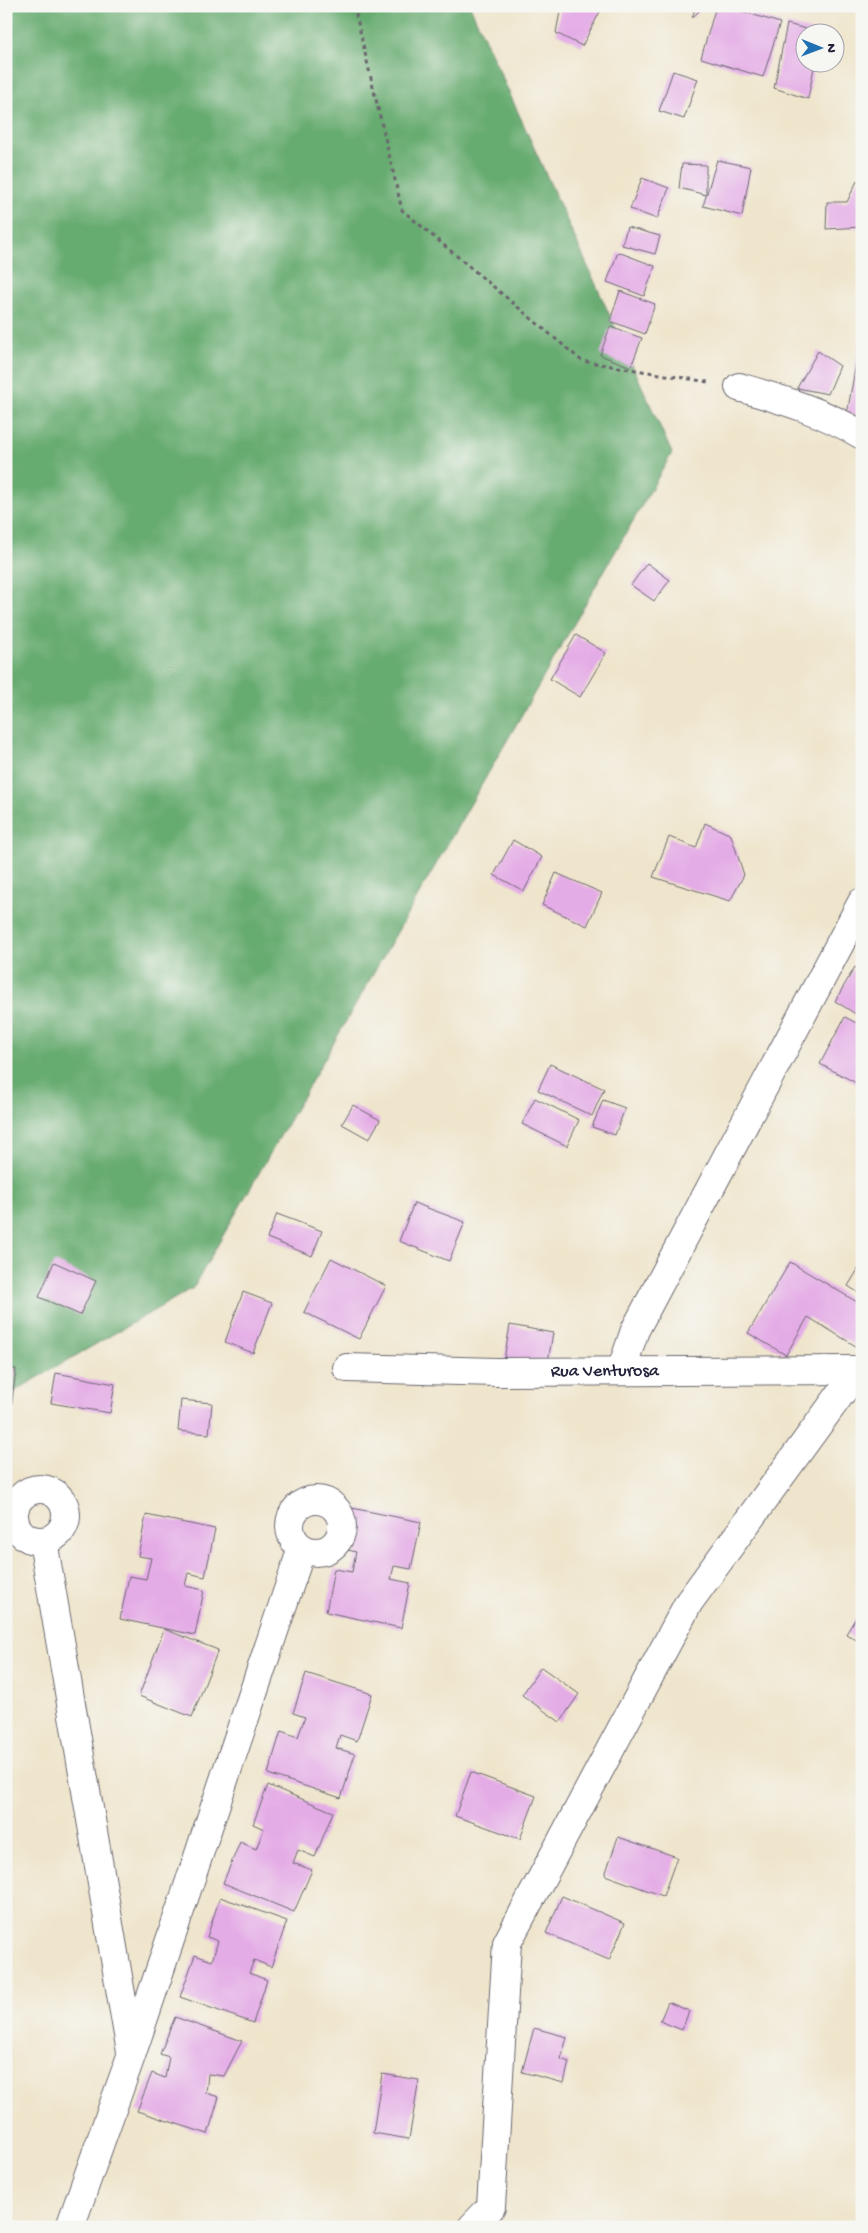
<svg xmlns="http://www.w3.org/2000/svg" width="868" height="2233" font-family="'Gochi Hand',sans-serif">
	<style>
		.forest { fill: #66ab70; stroke: #446656 }
		.building { fill: #e4ace6 }
		.lines { fill: none; stroke-linecap: round; stroke-linejoin: round }
		.minor-casing { stroke: #6a666e; stroke-width: 30 }
		.path { stroke: #6a666e; stroke-width: 3; stroke-dasharray: 4 4; stroke-linecap: butt }
		.minor { stroke: #fff; stroke-width: 28 }
		.labels { text-anchor: middle; dominant-baseline: central; stroke-width: 4.5; stroke-linejoin: round; paint-order: stroke }
		.street-label { font-size: 18px; fill: #22223b; stroke: #f6f6f2 }
	</style>
	<rect width="100%" height="100%" fill="#f6f6f2"/>
	<filter id="ink" filterUnits="userSpaceOnUse"><feTurbulence type="fractalNoise" baseFrequency=".02" numOctaves="2"/><feDisplacementMap in="SourceGraphic" scale="10" xChannelSelector="R" yChannelSelector="G"/><feConvolveMatrix kernelMatrix="1 2 1 2 8 2 1 2 1" color-interpolation-filters="sRGB"/></filter>
	<filter id="wash" filterUnits="userSpaceOnUse"><feTurbulence type="fractalNoise" baseFrequency=".0096" numOctaves="4" result="noise"/><feDisplacementMap in="SourceGraphic" scale="20" xChannelSelector="R" yChannelSelector="G"/><feGaussianBlur stdDeviation="1.12" result="paint"/><feColorMatrix in="noise" values="0 0 0 0 0 0 0 0 0 0 0 0 0 0 0 0 0 1.4 0 .05"/><feComposite in="paint" operator="in"/></filter>
	<g filter="url(#wash)">
		<rect width="100%" height="100%" fill="#efe5cc"/>
		<!-- forest -->
		<polygon class="forest" points="6,6 470,6 672,453 193,1288 6,1396"/>
		<g id="blocks">
			<!-- building -->
			<g class="building">
				<polygon points="561,6 603,6 582,46 556,33"/>
				<polygon points="696,6 704,6 692,18"/>
				<polygon points="716,6 725,6 780,23 763,77 701,58"/>
				<polygon points="787,24 818,32 806,32 806,62 815,62 808,99 774,88"/>
				<polygon points="673,71 698,79 684,119 659,111"/>
				<polygon points="717,160 751,167 742,216 703,206"/>
				<polygon points="682,164 706,165 706,195 679,188"/>
				<polygon points="642,178 669,188 657,219 630,209"/>
				<polygon points="857,181 862,182 862,227 826,229 827,202 847,202"/>
				<polygon points="627,227 660,236 655,254 622,245"/>
				<polygon points="618,252 655,266 644,296 607,282"/>
				<polygon points="620,291 655,304 645,334 610,321"/>
				<polygon points="610,327 642,338 631,367 600,355"/>
				<polygon points="860,341 862,341 862,416 847,414"/>
				<polygon points="818,351 840,366 828,394 797,388"/>
				<polygon points="647,563 670,580 654,601 631,585"/>
				<polygon points="576,635 606,653 580,697 550,679"/>
				<polygon points="705,823 731,835 744,875 730,901 653,877 669,837 696,848"/>
				<polygon points="513,840 542,857 524,891 494,875"/>
				<polygon points="556,873 602,893 587,926 542,905"/>
				<polygon points="855,967 862,971 862,1018 835,1001"/>
				<polygon points="845,1017 862,1026 862,1086 820,1064"/>
				<polygon points="550,1064 604,1089 592,1116 538,1090"/>
				<polygon points="535,1098 579,1120 567,1146 522,1124"/>
				<polygon points="603,1100 625,1108 615,1135 592,1127"/>
				<polygon points="353,1105 380,1120 369,1139 342,1124"/>
				<polygon points="414,1203 465,1222 449,1261 399,1241"/>
				<polygon points="277,1214 322,1231 312,1256 267,1238"/>
				<polygon points="331,1258 386,1286 359,1339 304,1312"/>
				<polygon points="54,1262 96,1281 80,1315 39,1297"/>
				<polygon points="790,1262 862,1305 862,1343 859,1348 808,1317 786,1355 748,1333"/>
				<polygon points="862,1263 862,1295 848,1286"/>
				<polygon points="243,1292 272,1303 253,1353 225,1342"/>
				<polygon points="510,1325 553,1333 547,1367 504,1359"/>
				<polygon points="6,1368 16,1369 11,1409 6,1408"/>
				<polygon points="56,1373 115,1384 110,1413 51,1403"/>
				<polygon points="181,1400 212,1403 209,1434 178,1431"/>
				<polygon points="352,1508 421,1522 411,1569 394,1566 391,1579 410,1583 401,1628 326,1612 334,1569 352,1572 356,1552 344,1549"/>
				<polygon points="146,1515 215,1529 205,1577 188,1573 185,1586 204,1590 195,1635 120,1619 129,1576 146,1579 151,1558 138,1556"/>
				<polygon points="862,1608 862,1643 846,1634"/>
				<polygon points="164,1629 218,1650 192,1717 139,1696"/>
				<polygon points="541,1667 579,1694 560,1722 522,1695"/>
				<polygon points="306,1673 372,1694 357,1741 340,1735 336,1748 355,1754 341,1798 268,1774 281,1731 298,1737 305,1717 293,1713"/>
				<polygon points="471,1772 536,1796 520,1839 455,1816"/>
				<polygon points="268,1785 333,1812 315,1857 298,1850 293,1863 312,1870 294,1912 223,1883 240,1842 256,1849 264,1829 253,1824"/>
				<polygon points="618,1837 677,1857 663,1896 605,1875"/>
				<polygon points="562,1896 625,1923 609,1960 546,1933"/>
				<polygon points="220,1897 287,1921 271,1967 254,1960 249,1973 267,1980 253,2023 180,1997 195,1955 212,1961 218,1941 207,1937"/>
				<polygon points="668,2002 689,2011 682,2030 660,2021"/>
				<polygon points="175,2017 242,2041 224,2076 208,2074 206,2093 219,2097 208,2134 137,2111 152,2073 165,2078 169,2057 160,2054"/>
				<polygon points="534,2028 567,2037 561,2059 569,2062 564,2083 522,2072"/>
				<polygon points="382,2074 419,2080 409,2139 373,2133"/>
			</g>
		</g>
	</g>
	<g filter="url(#ink)">
		<use href="#blocks" fill-opacity="0" stroke="#6a666e" stroke-width="1"/>
		<g class="lines">
			<!-- minor casing -->
			<g class="minor-casing">
				<g id="minor">
					<path d="M739,387C783,400 822,411 862,435"/>
					<path id="s1" d="M347,1368L497,1372L862,1370"/>
					<polyline points="621,1371 635,1330 862,902"/>
					<circle cx="40" cy="1515" r="26"/>
					<circle cx="316" cy="1526" r="26"/>
					<polyline points="43,1541 131,2052"/>
					<polyline points="70,2227 131,2056 302,1548"/>
					<polyline points="472,2227 491,2207 507,1943 689,1602 858,1370"/>
				</g>
			</g>
			<!-- path -->
			<polyline class="path" points="354,6 402,210 582,361 708,382"/>
			<!-- minor -->
			<use href="#minor" class="minor"/>
		</g>
	</g>
	<g class="labels">
		<!-- street labels -->
		<g class="street-label">
			<text stroke="none"><textPath href="#s1" startOffset="258">Rua Venturosa</textPath></text>
		</g>
	</g>
	<!-- margin -->
	<rect width="868" height="2233" fill="none" stroke="#f6f6f2" stroke-width="25"/>
	<!-- north arrow -->
	<g transform="translate(820 48) rotate(91)"><circle r="24" fill="#f6f6f2" stroke="#a1a1a9"/>
	<path d="M0-4L9 19L0 12L-9 19Z" fill="#1f6fb2"/>
	<text y="-8" font-size="14" font-weight="bold" text-anchor="middle" fill="#22223b">N</text>
	</g>
</svg>
